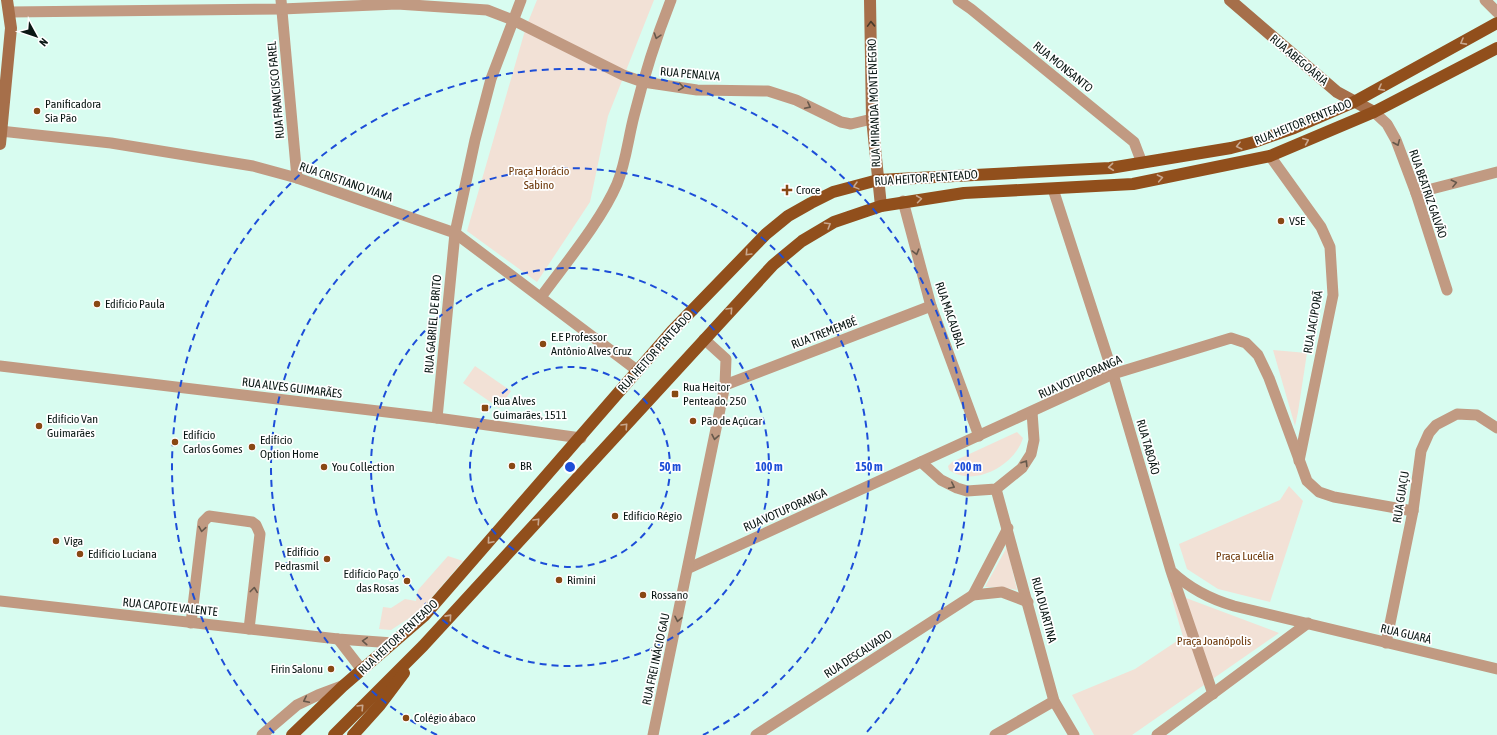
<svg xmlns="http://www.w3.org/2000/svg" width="1497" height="735" font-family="'Asap Condensed',sans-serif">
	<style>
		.green { fill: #f2e1d6 }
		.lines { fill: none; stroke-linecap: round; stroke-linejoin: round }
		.street { stroke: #c19a82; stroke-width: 11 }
		.secondary { stroke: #a66f4a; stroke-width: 12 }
		.primary { stroke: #914f1c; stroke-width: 12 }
		.oneway { stroke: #483a2a }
		.oneway2 { stroke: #66584b }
		.oneway3 { stroke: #c8a78e }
		.ring { fill: none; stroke: #1d4ed8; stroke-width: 2; stroke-dasharray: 7 5 }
		.poi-dot { fill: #894814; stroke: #fff; stroke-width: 1.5 }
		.labels { text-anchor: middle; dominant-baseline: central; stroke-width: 3.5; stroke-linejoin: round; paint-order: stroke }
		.street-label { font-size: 12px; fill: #0a1714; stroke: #fff }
		.poi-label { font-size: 12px; fill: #0a1714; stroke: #fff; text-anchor: start }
		.park-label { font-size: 12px; fill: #6c3607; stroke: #fff }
		.centre { fill: #1d4ed8; stroke: #fff; stroke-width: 2 }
		.ring-label { font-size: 12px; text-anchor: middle; font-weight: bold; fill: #1d4ed8; stroke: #fff; stroke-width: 3.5; stroke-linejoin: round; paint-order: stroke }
	</style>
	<rect width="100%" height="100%" fill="#d8fcf0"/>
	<!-- green -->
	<g class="green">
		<polygon points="537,0 654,0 608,116 590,202 537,282 467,231 526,27"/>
		<polygon points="1273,350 1307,353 1298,412 1295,426"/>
		<polygon points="475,366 511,391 499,408 463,383"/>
		<path d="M1017,432L1023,438C1015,465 974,488 949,470L948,466L952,462Z"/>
		<polygon points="1289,486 1303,501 1270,602 1218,589 1187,569 1179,544 1280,500"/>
		<polygon points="1007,547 1017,590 1002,587 985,587"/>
		<polygon points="448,556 463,561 420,611 391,630 379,629 383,607 391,608 405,599 416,601 418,590"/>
		<polygon points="1170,592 1279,633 1132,735 1094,735 1072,695 1135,669 1183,637"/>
	</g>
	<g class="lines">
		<!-- street -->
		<g class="street">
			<polyline points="281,0 297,178"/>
			<polyline points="958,0 971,9 1134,142 1142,163"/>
			<polyline points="1485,0 1497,12"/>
			<polyline points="10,12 282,9 397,4 487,10 513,20 623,75 643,82 697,90 768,91 796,100 841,122 851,124 872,119"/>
			<polyline points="1374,112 1387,124 1396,140 1416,193 1447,290"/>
			<polyline points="0,131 111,143 253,166 297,178 455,233 638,371"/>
			<polyline points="1270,156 1321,227 1330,247 1333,295 1299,461"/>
			<path d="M1053,189L1113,374L1171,571C1190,589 1210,599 1234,606L1497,669"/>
			<polyline points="1416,193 1497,172"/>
			<polyline points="903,201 931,306 979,436"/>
			<path d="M541,297C565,264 601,221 617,184C626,162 628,139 634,116C644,76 656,38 671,0"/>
			<polyline points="0,366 437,418 581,438"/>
			<polyline points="725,385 931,306"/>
			<polyline points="437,418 455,233 475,140 491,79 521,0"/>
			<polyline points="921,462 941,480 957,488 967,491 996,489 1022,468 1031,454 1034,440 1032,412"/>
			<polyline points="996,489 1054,701 1074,735"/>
			<polyline points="689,568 1113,374 1231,338 1246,343 1258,355 1269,378 1307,481 1319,492 1334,497 1413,511"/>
			<polyline points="1172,574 1213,694"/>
			<polyline points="973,595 1008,528"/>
			<polyline points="0,601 338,639 393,643"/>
			<polyline points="191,623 203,522 209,516 252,522 256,525 260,534 249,629"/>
			<polyline points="338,639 362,670"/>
			<polyline points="1386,643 1413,511 1421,451 1429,433 1436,425 1457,414 1477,415 1497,428"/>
			<polyline points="262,735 297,705 318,695 342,686"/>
			<polyline points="653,735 725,385 726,359 704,339"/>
			<polyline points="756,735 973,595 1002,592 1028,602"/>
			<polyline points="995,735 1054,701"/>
			<polyline points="1157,735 1308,623"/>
		</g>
		<!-- secondary -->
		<g class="secondary">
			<polyline points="870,0 872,119 881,206"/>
			<polyline points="1230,0 1337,92 1374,112"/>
			<polyline points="0,144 11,28 7,0"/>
		</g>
		<!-- primary -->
		<g class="primary">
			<polyline points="292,735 343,686 424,616 672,331 766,234 788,216 811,203 833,192 878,180 1110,168 1231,148 1254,142 1294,128 1354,102 1497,23"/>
			<polyline points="334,735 423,646 773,265 802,241 834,222 881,206 964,193 1133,184 1270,156 1374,112 1497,48"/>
			<polyline points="353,735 380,705 404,673"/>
		</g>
	</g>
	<!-- one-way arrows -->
	<defs><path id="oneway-chevron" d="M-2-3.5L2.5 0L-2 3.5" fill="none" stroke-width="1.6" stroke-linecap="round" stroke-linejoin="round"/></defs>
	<use class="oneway" href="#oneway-chevron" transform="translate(871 24) rotate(-92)"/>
	<g class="oneway2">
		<use href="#oneway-chevron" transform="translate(657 36) rotate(108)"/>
		<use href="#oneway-chevron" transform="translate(681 87) rotate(8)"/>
		<use href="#oneway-chevron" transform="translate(808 106) rotate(27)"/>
		<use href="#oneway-chevron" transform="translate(1397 143) rotate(67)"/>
		<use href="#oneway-chevron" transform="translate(1454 183) rotate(-14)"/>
		<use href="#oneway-chevron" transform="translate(916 252) rotate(75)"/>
		<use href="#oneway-chevron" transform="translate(715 437) rotate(101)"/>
		<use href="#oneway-chevron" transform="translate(1025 463) rotate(-58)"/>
		<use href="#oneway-chevron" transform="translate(952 486) rotate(26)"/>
		<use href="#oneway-chevron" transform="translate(202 529) rotate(99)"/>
		<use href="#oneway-chevron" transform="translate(254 590) rotate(-83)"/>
		<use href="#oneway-chevron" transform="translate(678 619) rotate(102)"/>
		<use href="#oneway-chevron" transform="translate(365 641) rotate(-176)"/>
		<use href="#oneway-chevron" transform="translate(306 700) rotate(154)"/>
	</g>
	<g class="oneway3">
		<use href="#oneway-chevron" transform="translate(1463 42) rotate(151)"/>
		<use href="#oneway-chevron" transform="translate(1381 88) rotate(152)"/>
		<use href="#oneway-chevron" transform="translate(1306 141) rotate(-23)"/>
		<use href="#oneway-chevron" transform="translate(1239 146) rotate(166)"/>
		<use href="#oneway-chevron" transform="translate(1111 167) rotate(174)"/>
		<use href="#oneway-chevron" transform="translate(1160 178) rotate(-11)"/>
		<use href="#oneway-chevron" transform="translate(856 186) rotate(165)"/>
		<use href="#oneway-chevron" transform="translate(919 199) rotate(-8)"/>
		<use href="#oneway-chevron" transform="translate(828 225) rotate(-31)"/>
		<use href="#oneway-chevron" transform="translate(748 253) rotate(134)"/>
		<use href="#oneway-chevron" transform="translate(730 310) rotate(-47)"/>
		<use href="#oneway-chevron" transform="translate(625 426) rotate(-47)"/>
		<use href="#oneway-chevron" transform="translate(537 521) rotate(-47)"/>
		<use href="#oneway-chevron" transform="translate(490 541) rotate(131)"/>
		<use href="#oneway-chevron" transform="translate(449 617) rotate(-48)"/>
		<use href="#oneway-chevron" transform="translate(361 707) rotate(-46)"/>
	</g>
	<!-- distance rings -->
	<g class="ring">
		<circle cx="570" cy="467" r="100"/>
		<circle cx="570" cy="467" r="199"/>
		<path d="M437 735A299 299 0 1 1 703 735"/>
		<path d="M274 733A398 398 0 1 1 866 733"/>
	</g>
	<!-- markers -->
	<g class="poi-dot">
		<circle cx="37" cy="111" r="4"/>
		<path d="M785 184h4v4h4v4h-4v4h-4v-4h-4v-4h4z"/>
		<circle cx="1281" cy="221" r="4"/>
		<circle cx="97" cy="304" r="4"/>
		<circle cx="543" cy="344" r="4"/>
		<rect x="671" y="390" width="8" height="8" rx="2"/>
		<rect x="481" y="404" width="8" height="8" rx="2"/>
		<circle cx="693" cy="421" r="4"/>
		<circle cx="39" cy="426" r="4"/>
		<circle cx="175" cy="442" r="4"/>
		<circle cx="252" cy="447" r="4"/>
		<circle cx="512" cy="466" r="4"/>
		<circle cx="324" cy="467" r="4"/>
		<circle cx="615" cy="516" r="4"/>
		<circle cx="56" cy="541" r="4"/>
		<circle cx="80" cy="554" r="4"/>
		<circle cx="327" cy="559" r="4"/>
		<circle cx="559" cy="580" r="4"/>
		<circle cx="407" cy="581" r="4"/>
		<circle cx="643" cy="595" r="4"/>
		<circle cx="331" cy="669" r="4"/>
		<circle cx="406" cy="718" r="4"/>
	</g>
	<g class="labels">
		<!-- street labels -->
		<g class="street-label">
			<text transform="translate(1299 60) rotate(40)">RUA ABEGOÁRIA</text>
			<text transform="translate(1063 67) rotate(39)">RUA MONSANTO</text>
			<text transform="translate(690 74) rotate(5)">RUA PENALVA</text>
			<text transform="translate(276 90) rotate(-95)">RUA FRANCISCO FAREL</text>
			<text transform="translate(874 103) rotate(-92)">RUA MIRANDA MONTENEGRO</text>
			<text transform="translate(1303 122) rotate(-22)">RUA HEITOR PENTEADO</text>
			<text transform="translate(926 178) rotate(-4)">RUA HEITOR PENTEADO</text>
			<text transform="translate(346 182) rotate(19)">RUA CRISTIANO VIANA</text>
			<text transform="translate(1428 194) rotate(71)">RUA BEATRIZ GALVÃO</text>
			<text transform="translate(950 315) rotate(71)">RUA MACAUBAL</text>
			<text transform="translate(1313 322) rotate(-80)">RUA JACIPORÃ</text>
			<text transform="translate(433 324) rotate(-85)">RUA GABRIEL DE BRITO</text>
			<text transform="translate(824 333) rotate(-21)">RUA TREMEMBÉ</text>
			<text transform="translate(655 352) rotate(-48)">RUA HEITOR PENTEADO</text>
			<text transform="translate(1080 377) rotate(-24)">RUA VOTUPORANGA</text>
			<text transform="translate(292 388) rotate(7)">RUA ALVES GUIMARÃES</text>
			<text transform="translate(1148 447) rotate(74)">RUA TABOÃO</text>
			<text transform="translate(1401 497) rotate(-81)">RUA GUAÇU</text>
			<text transform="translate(785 510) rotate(-24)">RUA VOTUPORANGA</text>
			<text transform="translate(170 607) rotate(6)">RUA CAPOTE VALENTE</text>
			<text transform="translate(1044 610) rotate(75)">RUA DUARTINA</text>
			<text transform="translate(1406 634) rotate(13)">RUA GUARÁ</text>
			<text transform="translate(398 637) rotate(-43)">RUA HEITOR PENTEADO</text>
			<text transform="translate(858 654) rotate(-33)">RUA DESCALVADO</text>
			<text transform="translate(656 659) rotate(-78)">RUA FREI INÁCIO GAU</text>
		</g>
		<!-- poi labels -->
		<g class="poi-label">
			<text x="45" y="104">Panificadora<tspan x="45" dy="14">Sia Pão</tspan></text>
			<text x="796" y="190">Croce</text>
			<text x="1289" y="221">VSE</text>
			<text x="105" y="304">Edifício Paula</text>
			<text x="551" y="337">E.E Professor<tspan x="551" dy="14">Antônio Alves Cruz</tspan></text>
			<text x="683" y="387">Rua Heitor<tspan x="683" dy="14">Penteado, 250</tspan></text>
			<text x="493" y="401">Rua Alves<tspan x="493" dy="14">Guimarães, 1511</tspan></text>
			<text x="47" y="419">Edifício Van<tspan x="47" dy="14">Guimarães</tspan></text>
			<text x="701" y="421">Pão de Açúcar</text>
			<text x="183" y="435">Edifício<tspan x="183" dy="14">Carlos Gomes</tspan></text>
			<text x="260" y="440">Edifício<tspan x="260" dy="14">Option Home</tspan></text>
			<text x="520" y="466">BR</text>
			<text x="332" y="467">You Collection</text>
			<text x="623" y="516">Edifício Régio</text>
			<text x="64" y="541">Viga</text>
			<text x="319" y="552" text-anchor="end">Edifício<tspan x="319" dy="14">Pedrasmil</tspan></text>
			<text x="88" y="554">Edifício Luciana</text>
			<text x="399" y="574" text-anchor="end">Edifício Paço<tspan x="399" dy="14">das Rosas</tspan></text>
			<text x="567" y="580">Rimini</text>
			<text x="651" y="595">Rossano</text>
			<text x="323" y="669" text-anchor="end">Firin Salonu</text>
			<text x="414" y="718">Colégio ábaco</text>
		</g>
		<!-- park labels -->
		<g class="park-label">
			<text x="539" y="171">Praça Horácio<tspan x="539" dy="14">Sabino</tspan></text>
			<text x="1245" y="556">Praça Lucélia</text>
			<text x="1214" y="641">Praça Joanópolis</text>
		</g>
	</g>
	<circle cx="570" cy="467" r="6" class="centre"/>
	<g class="ring-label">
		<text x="670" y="471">50 m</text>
		<text x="769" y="471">100 m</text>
		<text x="869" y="471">150 m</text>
		<text x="968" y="471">200 m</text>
	</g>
	<!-- north arrow -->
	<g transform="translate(36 36) rotate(130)" stroke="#ffffff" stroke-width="3" paint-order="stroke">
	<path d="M0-3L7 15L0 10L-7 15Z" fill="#0a1714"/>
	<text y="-6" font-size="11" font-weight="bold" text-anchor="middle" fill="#0a1714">N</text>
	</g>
</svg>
